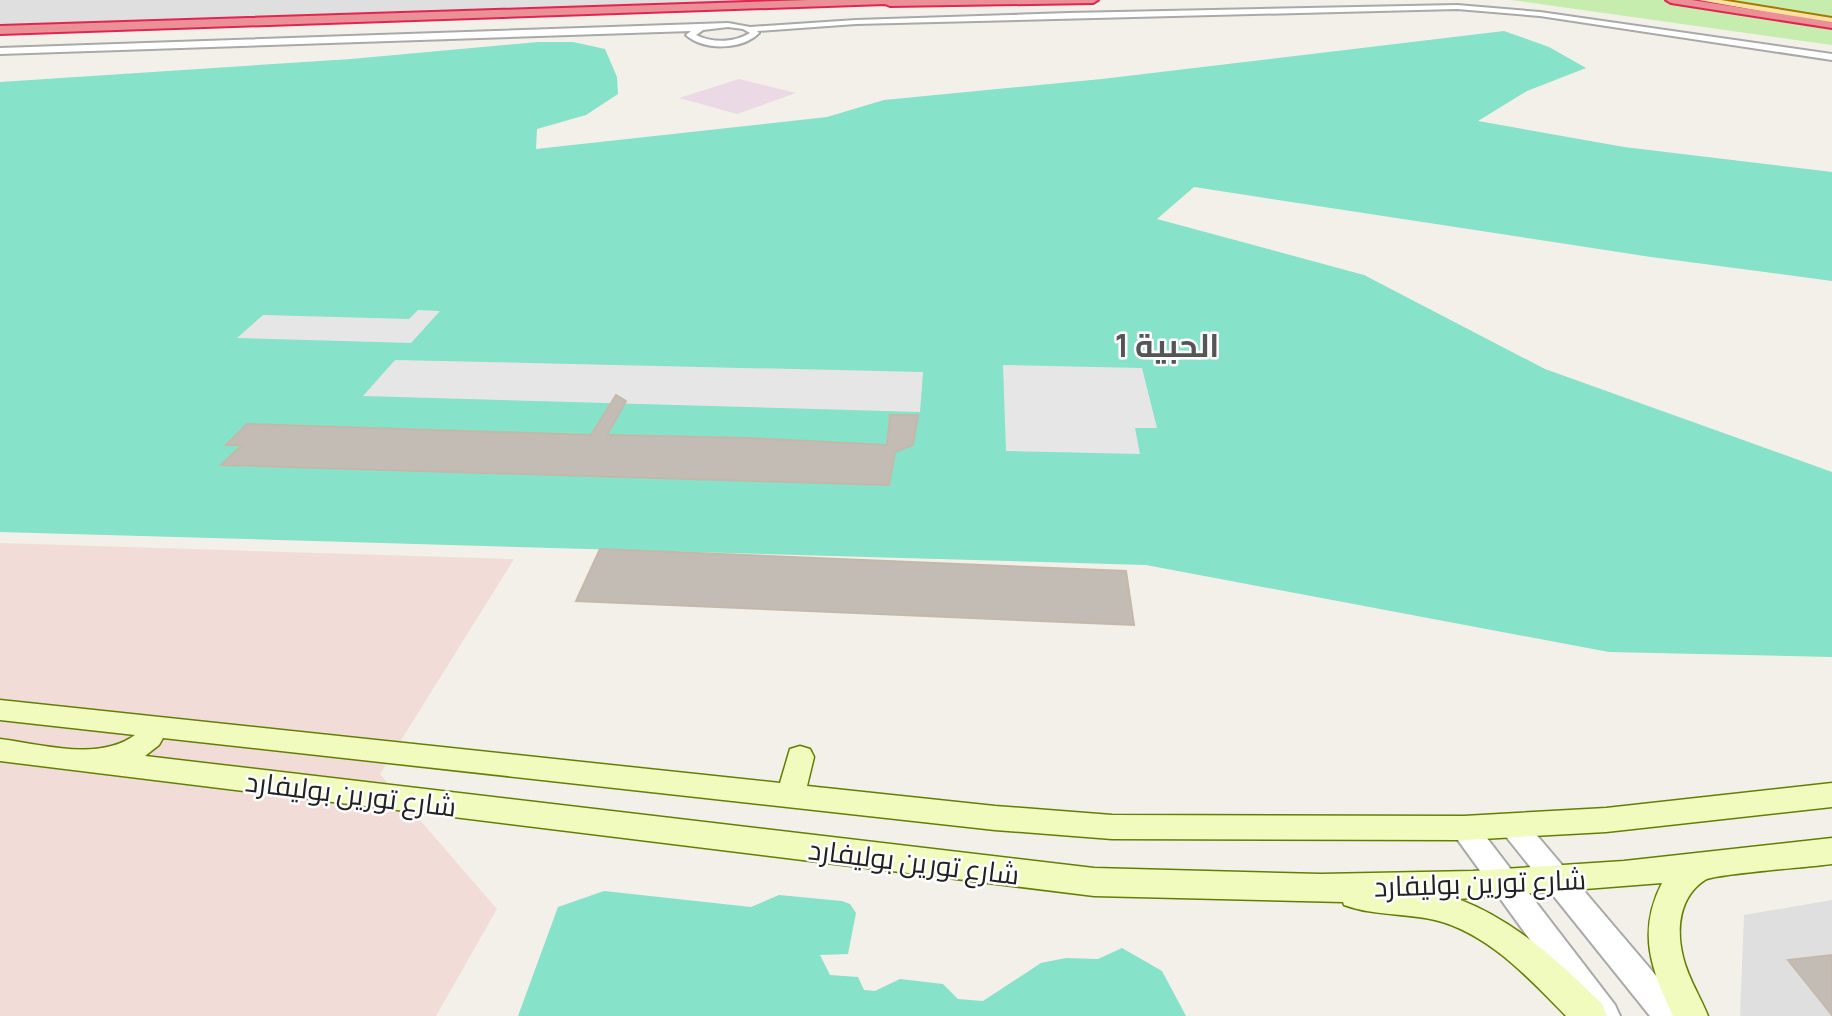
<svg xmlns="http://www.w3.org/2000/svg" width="1832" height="1016" font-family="Manrope,Cairo,sans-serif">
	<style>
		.residential { fill: #e0dfdf }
		.commercial { fill: #f2dcd8 }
		.industrial { fill: #ebdae6 }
		.grass { fill: #c6ecae }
		.pitch { fill: #86e2c8 }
		.parking { fill: #e6e6e6 }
		.building { fill: #c3bcb4; stroke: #c4b8aa; stroke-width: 2 }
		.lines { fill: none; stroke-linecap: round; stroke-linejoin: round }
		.tertiary-casing { stroke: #a9a9a9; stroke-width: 4 }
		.secondary-casing { stroke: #637f03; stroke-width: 3 }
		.primary-casing { stroke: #9f7c00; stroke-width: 4 }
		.motorway-casing { stroke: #e02650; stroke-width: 4 }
		.tertiary { fill: #fff; fill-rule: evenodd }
		.secondary { fill: #f1fbbd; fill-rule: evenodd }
		.primary { fill: #fee0a1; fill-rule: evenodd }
		.motorway { fill: #ea9096; fill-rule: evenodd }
		.labels { text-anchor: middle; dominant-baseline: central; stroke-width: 5; stroke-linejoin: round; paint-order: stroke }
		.near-street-label { font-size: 28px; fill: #222; stroke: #fff }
		.district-label { font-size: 32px; font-weight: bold; fill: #555; stroke: #fff }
	</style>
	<rect width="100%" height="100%" fill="#f2f0e8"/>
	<!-- residential -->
	<g class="residential">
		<polygon points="0,0 785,0 0,25"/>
		<polygon points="1832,900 1832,1016 1740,1016 1744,915"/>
	</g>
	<!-- commercial -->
	<polygon class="commercial" points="0,543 514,559 380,774 497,909 436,1016 0,1016"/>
	<!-- industrial -->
	<polygon class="industrial" points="739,79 796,93 737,114 679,98"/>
	<!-- grass -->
	<polygon class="grass" points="1511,0 1832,0 1832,45"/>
	<!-- pitch -->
	<g class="pitch">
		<polygon points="1504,31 1549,47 1586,68 1527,91 1478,121 1624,147 1832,172 1832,281 1651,257 1194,187 1157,219 1364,275 1545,369 1832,472 1832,657 1609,652 1146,565 0,532 0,82 351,59 538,42 573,42 605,49 617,77 618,94 586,115 537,129 536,149 827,117 884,100 1102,79"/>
		<polygon points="604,891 751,907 779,895 842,901 850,904 856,913 848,954 820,955 830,975 858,977 864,990 875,991 900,979 943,984 958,999 983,1001 1041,963 1066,958 1098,959 1122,948 1162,971 1186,1016 518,1016 558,907"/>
	</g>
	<!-- parking -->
	<g class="parking">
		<polygon points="418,310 440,311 411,343 237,338 263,315 409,319"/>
		<polygon points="395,360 923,372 920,412 363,396"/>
		<polygon points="1003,365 1142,368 1157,428 1135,428 1140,454 1006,451"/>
	</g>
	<!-- building -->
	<g class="building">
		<polygon points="616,395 626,401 607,435 749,438 887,445 890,415 918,415 913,445 895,452 889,485 221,465 242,445 226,445 247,424 591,435"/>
		<polygon points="600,549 1126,571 1134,625 576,601"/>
		<polygon points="1832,955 1832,1015 1788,960"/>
	</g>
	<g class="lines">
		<!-- tertiary casing -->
		<g class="tertiary-casing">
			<g id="tertiary">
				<path d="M1457,5L1540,12L1832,54V60L1540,16L1457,9L856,24L757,31L759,33C742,50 704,51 686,35L691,31L0,54V48L728,23L750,27L856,20L1069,13ZM728,27L743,29L750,33C734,43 712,43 696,35L703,30Z"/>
				<polygon points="1513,815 1522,818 1681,1005 1686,1016 1650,1016 1504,834 1500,826 1504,818"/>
				<polygon points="1464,817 1473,820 1615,1005 1620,1016 1585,1016 1455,836 1451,828 1455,820"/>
			</g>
		</g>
		<!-- secondary casing -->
		<g class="secondary-casing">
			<path id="secondary" d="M0,700L780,783L790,749L800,746L810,749L814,757L807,786L995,806L1112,815L1464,816L1606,808L1832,783V807L1606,832L1464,840L1112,839L995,830L163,738L159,745L145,756L1094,868L1321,874L1473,871L1624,861L1832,838V864C1812,867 1714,874 1705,880C1679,897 1676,929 1683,957C1688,978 1700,996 1708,1016H1673C1651,969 1637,932 1662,883L1458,899C1516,921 1559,962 1602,1004L1607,1016H1566C1530,979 1488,933 1435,920C1405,913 1374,916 1344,905L1343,902L1094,896L0,761V739C42,744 98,762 135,735L0,720Z"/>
		</g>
		<!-- primary casing -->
		<g class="primary-casing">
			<polygon id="primary" points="1699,0 1721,0 1832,18 1832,24"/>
		</g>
		<!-- motorway casing -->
		<g class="motorway-casing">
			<g id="motorway">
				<polygon points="809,0 1098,0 1093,3 890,6 885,4 0,34 0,26"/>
				<polygon points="1666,0 1692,0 1832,22 1832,28 1671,3"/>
			</g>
		</g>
		<!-- tertiary -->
		<use href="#tertiary" class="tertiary"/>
		<!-- secondary -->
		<use href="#secondary" class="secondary"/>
		<!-- primary -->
		<use href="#primary" class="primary"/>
		<!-- motorway -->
		<use href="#motorway" class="motorway"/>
	</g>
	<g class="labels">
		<!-- near-street labels -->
		<g class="near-street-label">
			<text transform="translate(351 793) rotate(7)">شارع تورين بوليفارد</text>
			<text transform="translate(914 861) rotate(7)">شارع تورين بوليفارد</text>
			<text transform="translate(1480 882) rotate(-2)">شارع تورين بوليفارد</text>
		</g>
		<!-- district labels -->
		<g class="district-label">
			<text x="1167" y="345">الحبية 1</text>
		</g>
	</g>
</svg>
